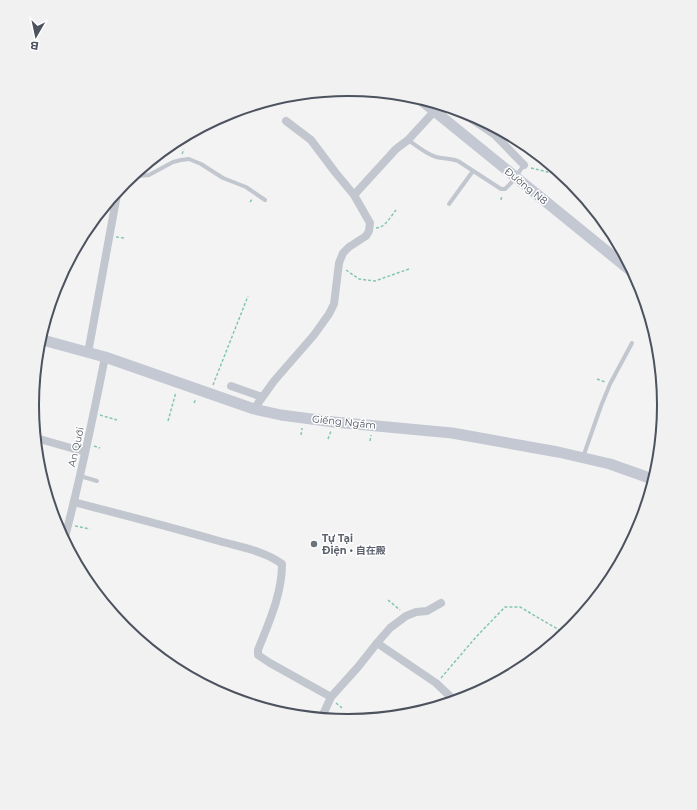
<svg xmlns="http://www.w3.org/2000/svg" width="697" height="810" font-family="Montserrat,'Noto Sans SC',sans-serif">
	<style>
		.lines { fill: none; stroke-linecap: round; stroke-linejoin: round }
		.path { stroke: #83c6b2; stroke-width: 1.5; stroke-dasharray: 3 2; stroke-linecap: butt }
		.lane { stroke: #c2c7cf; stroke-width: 4 }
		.street { stroke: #c2c7cf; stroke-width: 8 }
		.secondary { stroke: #c3c8d3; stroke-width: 11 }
		.worship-dot { fill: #6b7280; stroke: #fff; stroke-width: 1.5 }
		.labels { text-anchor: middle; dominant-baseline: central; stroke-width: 3; stroke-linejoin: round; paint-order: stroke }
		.street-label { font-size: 10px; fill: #4c525e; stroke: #fff }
		.worship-label { font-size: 10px; font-weight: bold; fill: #5b616d; stroke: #fff; text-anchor: start }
		.rim { fill: none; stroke: #4c525e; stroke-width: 2 }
	</style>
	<rect width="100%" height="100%" fill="#f4f3f3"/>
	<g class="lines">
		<!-- path -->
		<g class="path">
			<polyline points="182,154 184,149"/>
			<polyline points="531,168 552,173"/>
			<polyline points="501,200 502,195"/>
			<polyline points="250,202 253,198"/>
			<path d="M376,228C385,228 391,216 396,210"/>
			<polyline points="116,237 124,238"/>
			<polyline points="346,270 359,279 375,281 409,269"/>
			<polyline points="597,379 605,382"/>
			<polyline points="213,385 248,296"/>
			<polyline points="194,403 196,399"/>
			<polyline points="100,415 117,420"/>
			<polyline points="168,421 176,392"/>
			<polyline points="301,435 302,428"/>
			<polyline points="328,439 331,431"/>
			<polyline points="370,441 371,435"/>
			<polyline points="94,446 100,448"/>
			<polyline points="75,526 90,529"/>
			<polyline points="388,600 400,610"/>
			<polyline points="441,678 476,637 505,607 520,607 566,634"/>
			<polyline points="336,703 342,708"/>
		</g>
		<!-- lane -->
		<g class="lane">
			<path d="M408,140C417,146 426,154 436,157C444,159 450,158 458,161L501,189H505L511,183L524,165"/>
			<polyline points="129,177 149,175 173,162 181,160 189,159 201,164 223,178 246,187 265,200"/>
			<polyline points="449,204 473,171"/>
			<polyline points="583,457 601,406 610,384 632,343"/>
			<polyline points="80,476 97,481"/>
		</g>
		<!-- street -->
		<g class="street">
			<polyline points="455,108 495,135 524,165"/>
			<polyline points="286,121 311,140 335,172 354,195"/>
			<polyline points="88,353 118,189"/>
			<polyline points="231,386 262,397"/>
			<polyline points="254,409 274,381 314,335 329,314 334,304 339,263 343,253 349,247 366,236 369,231 370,223 354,195 396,149 408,140 441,104"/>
			<polyline points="36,438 85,452"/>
			<path d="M74,502C123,515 171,527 219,541C240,547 265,551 282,564C282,594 269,622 258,650V655L270,663L331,697"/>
			<path d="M64,541C80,480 93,418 105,357"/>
			<polyline points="377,643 390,628 406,616 416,612 427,611 441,603"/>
			<polyline points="321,719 331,697 358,667 377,643 436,683 456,702"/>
		</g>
		<!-- secondary -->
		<g class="secondary">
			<polyline points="416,96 636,275"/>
			<polyline points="39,339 105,357 254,409 281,415 334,422 452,433 558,452 610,464 655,480"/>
		</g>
	</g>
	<!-- markers -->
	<circle class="worship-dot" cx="314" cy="544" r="4"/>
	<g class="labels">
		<!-- street labels -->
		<g class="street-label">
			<text transform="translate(526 186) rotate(39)">Đường N8</text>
			<text transform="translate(344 422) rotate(6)">Giếng Ngầm</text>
			<text transform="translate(76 447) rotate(-77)">An Quới</text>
		</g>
		<!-- worship labels -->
		<g class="worship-label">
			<text x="322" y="538">Tự Tại<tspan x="322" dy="12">Điện • 自在殿</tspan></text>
		</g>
	</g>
	<!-- crop -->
	<path d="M0 0H697V810H0ZM39 405a309 309 0 1 1 618 0a309 309 0 1 1-618 0Z" fill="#f1f1f2" fill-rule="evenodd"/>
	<path class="rim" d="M39 405a309 309 0 1 1 618 0a309 309 0 1 1-618 0Z"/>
	<!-- north arrow -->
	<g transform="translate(36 36) rotate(189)" stroke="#ffffff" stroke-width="3" paint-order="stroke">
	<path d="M0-3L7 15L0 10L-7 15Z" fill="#4c525e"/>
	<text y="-6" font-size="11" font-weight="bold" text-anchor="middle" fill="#4c525e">B</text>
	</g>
</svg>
